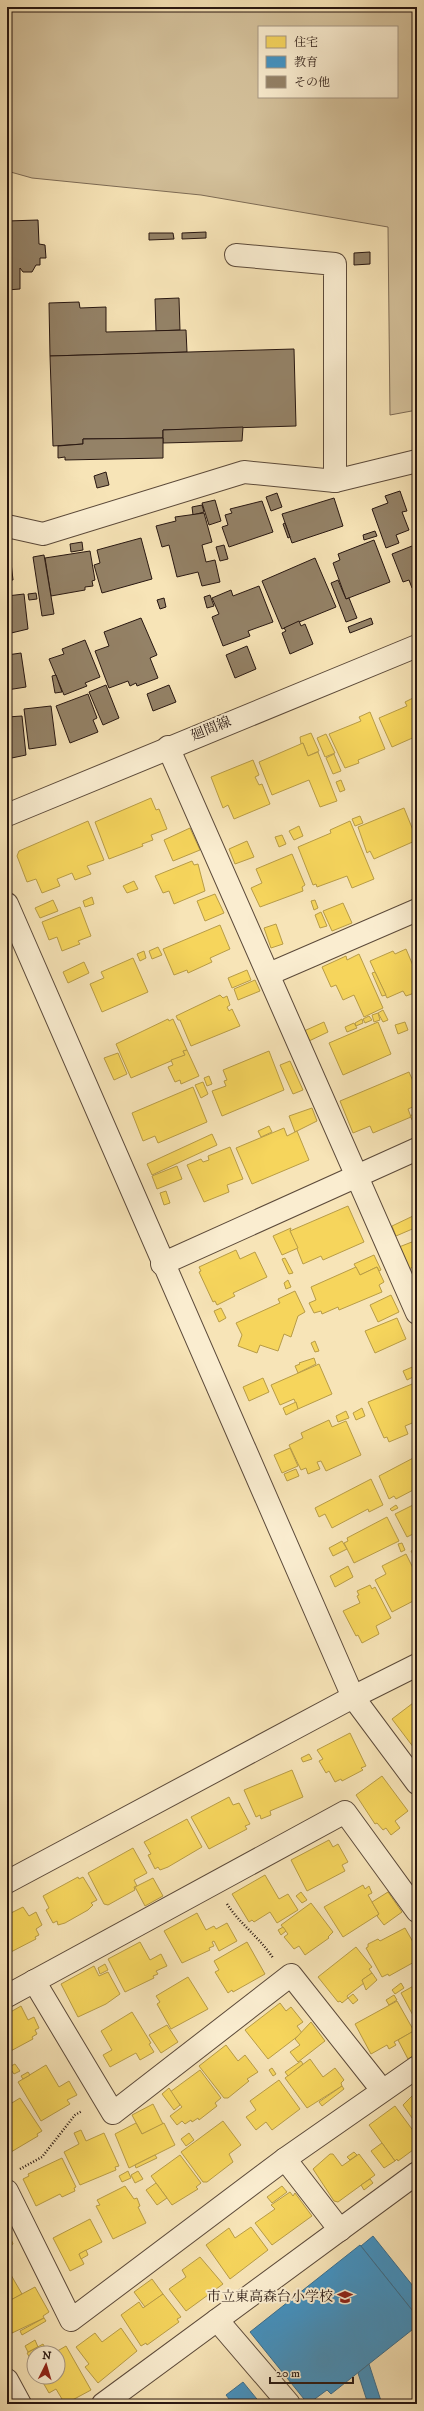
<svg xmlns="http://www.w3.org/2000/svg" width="424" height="2411" font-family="'IM FELL DW Pica','Noto Serif JP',serif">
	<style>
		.green { fill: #d4c19b; stroke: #7e6c56; fill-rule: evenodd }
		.homes { fill: #f6d55c; stroke: #b89c46 }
		.schools { fill: #4393c3; stroke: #3b6e8e }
		.building { fill: #948267; stroke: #281711 }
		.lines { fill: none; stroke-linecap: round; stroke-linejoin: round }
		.minor-casing { stroke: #5c4a3a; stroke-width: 24 }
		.path { stroke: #281711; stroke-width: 2.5; stroke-dasharray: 1 2; stroke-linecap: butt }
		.minor { stroke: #faedd0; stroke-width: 22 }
		.labels { text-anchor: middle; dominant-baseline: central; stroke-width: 4; stroke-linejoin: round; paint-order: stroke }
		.street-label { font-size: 14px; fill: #281711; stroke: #faedd0 }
		.poi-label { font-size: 14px; fill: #281711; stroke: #faedd0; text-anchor: end }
	</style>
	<rect width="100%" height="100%" fill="#f7e4b7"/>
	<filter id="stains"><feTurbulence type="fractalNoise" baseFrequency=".005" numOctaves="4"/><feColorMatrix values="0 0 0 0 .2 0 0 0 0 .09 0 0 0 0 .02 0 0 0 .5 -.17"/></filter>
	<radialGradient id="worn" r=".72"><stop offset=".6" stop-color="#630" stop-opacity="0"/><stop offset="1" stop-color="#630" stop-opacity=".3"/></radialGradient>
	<!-- green -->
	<path class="green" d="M7,7H417V410L390,415L388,227L201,195L32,178L7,171ZM259,27H397V97H259Z"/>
	<!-- homes -->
	<g class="homes">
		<polygon points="417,696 417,736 392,747 379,718 407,706 405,702"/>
		<polygon points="370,712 385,749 358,760 359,763 345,768 329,734 361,721 359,717"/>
		<polygon points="311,733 319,751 308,756 303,743 301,744 300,737"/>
		<polygon points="326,734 335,753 325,757 317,738"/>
		<polygon points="303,743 308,756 318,752 337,801 320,807 309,780 272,795 259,762"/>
		<polygon points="334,754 341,771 333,774 326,758"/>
		<polygon points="253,760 259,775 255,777 259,785 262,784 270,804 234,819 228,805 223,808 211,777"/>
		<polygon points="341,780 345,790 340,792 336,782"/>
		<polygon points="151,798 156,810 159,809 167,829 151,835 153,840 142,844 143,846 109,859 95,822"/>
		<polygon points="404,808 417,840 374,859 370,851 367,853 358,827"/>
		<polygon points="360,816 363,823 355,826 352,819"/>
		<polygon points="88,821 104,860 87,866 91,874 75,880 72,873 57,879 60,886 42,893 36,879 27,882 17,856 19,851"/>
		<polygon points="350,821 374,879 352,888 347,876 317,887 316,884 313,885 298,847 331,833 330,830"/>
		<polygon points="299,826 303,836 294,840 289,831"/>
		<polygon points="190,828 200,850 173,861 164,840"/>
		<polygon points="282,835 286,844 279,847 275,837"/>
		<polygon points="247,841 254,857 235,864 229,849"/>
		<polygon points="292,854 305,885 302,887 303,891 260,907 251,888 262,883 256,869"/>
		<polygon points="192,861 194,865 198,864 205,891 174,904 169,891 163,893 155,876"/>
		<polygon points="134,881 138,889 127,893 123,886"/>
		<polygon points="215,894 224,913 205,921 197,901"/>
		<polygon points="92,897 94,904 85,907 83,901"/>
		<polygon points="53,900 58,911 40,918 35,908"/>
		<polygon points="315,900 318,908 314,910 311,901"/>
		<polygon points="343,903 352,923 332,931 323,911"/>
		<polygon points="80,907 91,936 78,941 80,944 62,951 57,937 49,940 42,922"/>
		<polygon points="321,912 327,926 320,928 315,915"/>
		<polygon points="276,924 283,944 271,948 264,928"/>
		<polygon points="220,925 230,949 210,958 212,962 188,973 187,970 174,975 163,949"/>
		<polygon points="158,947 162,955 152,959 149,951"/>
		<polygon points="406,949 417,975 417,992 406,996 403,991 387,998 370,961 393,951 395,954"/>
		<polygon points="144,951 146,958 140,961 137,954"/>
		<polygon points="359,954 383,1008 364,1017 354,995 343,1000 336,985 331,987 322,967 346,956 347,960"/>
		<polygon points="133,958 148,992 102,1012 90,984 104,978 101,972"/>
		<polygon points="84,962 89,973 68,983 63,972"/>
		<polygon points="247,970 251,980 232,988 228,978"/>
		<polygon points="375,972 386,995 382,996 372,973"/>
		<polygon points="255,980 260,991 238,1000 234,989"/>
		<polygon points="220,995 223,998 227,996 230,1005 227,1007 229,1011 232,1009 240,1026 191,1046 180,1020 178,1020 176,1016"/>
		<polygon points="383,1010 388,1020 383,1022 378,1013"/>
		<polygon points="378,1013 380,1020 374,1022 372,1015"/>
		<polygon points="369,1016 372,1020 365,1023 363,1019"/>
		<polygon points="168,1019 169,1021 173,1019 187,1050 183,1051 185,1055 131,1078 116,1044"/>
		<polygon points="362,1019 363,1023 356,1026 355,1023"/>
		<polygon points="324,1022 328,1032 309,1041 304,1031"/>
		<polygon points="378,1022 391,1054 343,1075 329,1043"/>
		<polygon points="405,1022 408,1030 398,1034 395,1025"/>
		<polygon points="354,1023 357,1028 347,1032 345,1027"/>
		<polygon points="187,1050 199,1076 181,1084 180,1080 175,1082 168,1067 173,1065 171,1060 185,1055 183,1051"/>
		<polygon points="417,1050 417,1061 413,1051"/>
		<polygon points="269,1051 284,1090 222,1116 212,1091 226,1086 224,1081 227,1080 223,1070"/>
		<polygon points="118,1053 127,1074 114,1080 104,1058"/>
		<polygon points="290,1061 303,1090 293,1094 280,1065"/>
		<polygon points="409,1072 417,1090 417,1105 408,1109 411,1117 373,1133 370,1126 353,1133 340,1101"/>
		<polygon points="209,1076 212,1084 207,1086 204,1078"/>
		<polygon points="203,1082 208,1094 201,1098 195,1085"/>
		<polygon points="193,1087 207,1122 158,1143 155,1136 143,1141 132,1113"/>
		<polygon points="312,1108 317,1121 295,1132 289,1116"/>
		<polygon points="417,1112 417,1129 410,1116"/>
		<polygon points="269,1126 272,1132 261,1137 258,1131"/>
		<polygon points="284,1128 287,1136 297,1131 309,1160 252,1184 236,1148"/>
		<polygon points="212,1134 217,1145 152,1175 147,1164"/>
		<polygon points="230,1147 243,1179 227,1185 229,1192 204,1202 187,1165 201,1159 203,1162 209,1160 208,1156"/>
		<polygon points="177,1166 182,1179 157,1189 152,1176"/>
		<polygon points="166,1191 170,1203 164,1205 160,1193"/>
		<polygon points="348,1206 364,1242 323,1260 321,1256 303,1264 290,1231"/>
		<polygon points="413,1216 417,1227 396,1236 392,1226"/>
		<polygon points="291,1228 290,1231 298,1248 282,1255 273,1236"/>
		<polygon points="417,1240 417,1265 409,1269 399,1247"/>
		<polygon points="236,1250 240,1259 255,1252 267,1277 233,1293 235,1296 217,1305 215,1301 213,1302 199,1272 201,1271 199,1267"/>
		<polygon points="374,1255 381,1270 379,1271 377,1267 360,1275 354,1264"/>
		<polygon points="285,1258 293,1273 289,1274 282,1259"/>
		<polygon points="356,1267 360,1275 377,1267 384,1282 379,1285 382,1292 339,1310 338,1307 322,1314 321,1311 314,1313 309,1303 316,1300 311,1287"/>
		<polygon points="288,1280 291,1287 286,1289 284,1283"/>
		<polygon points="295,1291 305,1312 298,1316 291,1337 284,1334 278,1351 260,1345 257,1353 238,1346 242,1335 236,1323 280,1303 278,1299"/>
		<polygon points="391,1295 399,1312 378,1322 370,1305"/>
		<polygon points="221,1308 226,1318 219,1322 214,1311"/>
		<polygon points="397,1318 406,1339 375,1353 365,1331"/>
		<polygon points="315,1341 319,1351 315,1352 311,1343"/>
		<polygon points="314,1358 316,1364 298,1373 295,1366 300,1364 299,1363"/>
		<polygon points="319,1364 332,1394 298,1409 294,1399 280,1405 271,1385"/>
		<polygon points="417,1365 417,1375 407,1380 403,1371"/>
		<polygon points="263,1378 269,1392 249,1401 243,1387"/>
		<polygon points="417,1382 417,1421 405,1426 408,1434 389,1442 387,1437 384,1438 368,1402"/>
		<polygon points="296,1402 298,1409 286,1415 283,1408"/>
		<polygon points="362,1408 365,1416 356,1420 353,1413"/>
		<polygon points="346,1411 349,1418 338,1422 336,1416"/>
		<polygon points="329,1420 332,1427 346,1421 361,1455 326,1471 321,1461 317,1462 320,1469 308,1474 306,1468 301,1470 289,1445 303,1438 301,1433"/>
		<polygon points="290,1448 298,1466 282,1473 274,1455"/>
		<polygon points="417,1456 417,1488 396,1499 394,1496 389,1499 379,1476"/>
		<polygon points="296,1469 299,1476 287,1481 284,1474"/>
		<polygon points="371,1479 383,1505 369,1512 368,1509 332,1528 325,1514 319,1517 315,1508"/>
		<polygon points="417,1503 417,1532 407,1537 395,1514"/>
		<polygon points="396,1505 398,1508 392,1511 390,1509"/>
		<polygon points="387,1517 399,1541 354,1563 344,1543 348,1541 347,1538"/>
		<polygon points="342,1541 347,1549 333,1556 329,1548"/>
		<polygon points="402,1543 405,1550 401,1552 398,1544"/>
		<polygon points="417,1548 417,1562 411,1551"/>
		<polygon points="406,1554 417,1576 417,1599 392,1612 375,1580 386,1574 382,1566"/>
		<polygon points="348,1566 353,1577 335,1587 330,1576"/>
		<polygon points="370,1585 372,1589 375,1587 391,1618 376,1626 379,1634 362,1643 358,1635 356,1636 343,1611 360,1603 357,1596 359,1595 357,1591"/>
		<polygon points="417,1700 417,1752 392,1719"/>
		<polygon points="350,1733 366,1766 361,1768 363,1770 342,1781 341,1779 335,1782 329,1771 326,1773 319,1761 323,1759 317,1750"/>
		<polygon points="309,1754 312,1759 303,1762 301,1758"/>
		<polygon points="292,1770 303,1797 270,1811 271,1815 261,1819 260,1815 256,1817 244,1790"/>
		<polygon points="382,1776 408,1811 395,1821 400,1828 391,1835 386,1828 383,1830 377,1823 375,1824 356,1795"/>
		<polygon points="229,1797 233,1805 239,1803 250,1824 245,1826 247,1829 209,1849 191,1817"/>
		<polygon points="187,1819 202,1847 168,1867 160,1870 158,1867 155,1869 148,1855 151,1854 144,1842"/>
		<polygon points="329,1840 333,1847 338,1844 348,1862 342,1865 345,1871 307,1891 291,1860"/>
		<polygon points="133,1848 147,1873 134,1880 137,1886 134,1887 135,1890 108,1905 104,1904 88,1873"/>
		<polygon points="265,1875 279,1899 288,1894 298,1910 277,1923 270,1912 254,1922 252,1920 249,1922 232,1894"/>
		<polygon points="78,1877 79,1879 83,1877 97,1900 91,1903 93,1905 88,1910 65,1923 58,1925 57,1921 53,1923 46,1910 49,1908 43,1896"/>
		<polygon points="153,1878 163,1896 145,1906 135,1887"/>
		<polygon points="363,1885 365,1889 369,1886 372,1893 368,1895 379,1914 343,1937 324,1907"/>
		<polygon points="301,1892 307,1900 302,1903 296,1896"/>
		<polygon points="388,1892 402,1912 384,1925 377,1916 379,1914 372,1902"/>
		<polygon points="311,1903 333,1932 328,1937 329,1938 305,1955 299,1946 294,1949 284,1937 288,1934 281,1925"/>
		<polygon points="23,1907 29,1916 36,1912 42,1925 36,1929 39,1935 35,1937 36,1939 7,1954 7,1915"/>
		<polygon points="197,1913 206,1930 214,1926 216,1929 227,1923 237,1941 219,1951 214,1941 212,1942 214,1946 209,1948 210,1950 182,1963 164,1931"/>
		<polygon points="283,1927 286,1931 281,1935 278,1930"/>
		<polygon points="405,1928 417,1949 416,1961 389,1976 388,1974 382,1977 366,1948 368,1947 368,1944 378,1939 380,1941"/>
		<polygon points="140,1942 150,1960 161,1954 167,1966 156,1971 158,1974 153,1976 154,1978 125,1992 108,1959"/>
		<polygon points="247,1942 265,1974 233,1992 232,1990 228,1993 215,1972 219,1970 214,1961"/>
		<polygon points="356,1947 372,1967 369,1969 372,1973 362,1980 364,1983 347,1996 348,1998 342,2003 340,2001 338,2002 318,1977"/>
		<polygon points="105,1964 108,1970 100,1974 98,1968"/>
		<polygon points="94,1966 99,1976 108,1972 120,1994 106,2004 78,2017 61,1984"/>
		<polygon points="372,1973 377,1980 366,1990 362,1980"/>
		<polygon points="188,1977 208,2009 171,2029 157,2004 160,2002 156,1996"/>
		<polygon points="401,1983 404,1988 395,1994 392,1990"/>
		<polygon points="417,1984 417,2021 416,2021 401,1993"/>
		<polygon points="353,1994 358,2000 353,2004 348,1998"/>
		<polygon points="394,1995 397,2000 389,2005 386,2000"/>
		<polygon points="397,2001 414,2031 394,2042 396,2045 389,2049 387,2045 371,2054 355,2024"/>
		<polygon points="280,2003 286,2011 291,2007 303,2022 297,2026 302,2033 268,2059 245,2030"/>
		<polygon points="21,2006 28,2020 34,2017 39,2028 35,2030 37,2034 32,2037 33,2039 7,2053 7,2014"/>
		<polygon points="132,2012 151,2043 149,2044 154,2052 140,2060 136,2053 110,2067 103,2055 112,2050 101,2031"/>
		<polygon points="311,2022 325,2041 298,2062 290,2052 300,2045 295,2039"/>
		<polygon points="167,2025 178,2042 161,2053 149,2035"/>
		<polygon points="417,2029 417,2054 408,2059 398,2040"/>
		<polygon points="226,2045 238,2061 245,2055 258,2072 247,2079 249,2081 228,2098 224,2098 199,2066"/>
		<polygon points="310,2059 323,2077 335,2068 344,2080 341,2083 342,2086 307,2108 285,2078"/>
		<polygon points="301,2061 303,2064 288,2076 285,2072"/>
		<polygon points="15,2064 20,2071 14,2074 9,2067"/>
		<polygon points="46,2065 59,2087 69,2081 77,2095 67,2100 70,2104 41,2121 18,2082"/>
		<polygon points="272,2068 276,2074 273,2076 269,2070"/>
		<polygon points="200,2070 221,2098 215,2103 217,2106 199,2120 198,2118 192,2122 191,2120 185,2124 182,2121 177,2125 170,2116 182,2107 170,2092"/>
		<polygon points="28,2072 30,2075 23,2079 21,2076"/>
		<polygon points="279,2080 300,2109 272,2130 266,2122 256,2130 246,2117 256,2110 250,2101"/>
		<polygon points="342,2086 344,2089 322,2106 319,2102"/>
		<polygon points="169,2088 180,2105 174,2110 162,2094"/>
		<polygon points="415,2093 417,2094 417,2125 403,2105"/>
		<polygon points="20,2098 42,2131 37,2134 38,2136 11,2152 7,2153 7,2106"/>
		<polygon points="153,2104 163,2124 142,2134 132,2115"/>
		<polygon points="395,2106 417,2136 417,2147 398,2161 397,2159 395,2161 369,2125"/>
		<polygon points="223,2121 241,2145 229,2154 233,2162 207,2182 203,2182 181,2152"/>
		<polygon points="136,2123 142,2134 164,2123 175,2145 129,2168 115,2134"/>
		<polygon points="81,2130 86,2141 104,2133 119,2166 115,2167 116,2170 80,2185 64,2152 79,2144 74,2133"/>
		<polygon points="189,2133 194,2140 186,2146 181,2139"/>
		<polygon points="382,2143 395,2161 384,2168 371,2151"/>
		<polygon points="354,2152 357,2155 350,2160 347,2157"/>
		<polygon points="330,2154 333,2154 342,2166 359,2154 375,2175 338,2202 334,2201 313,2169"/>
		<polygon points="155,2155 157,2158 136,2168 135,2165"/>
		<polygon points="180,2155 201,2183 196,2187 198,2189 172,2205 151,2176"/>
		<polygon points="62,2158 76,2187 74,2188 75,2191 62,2197 60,2194 36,2206 23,2179 29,2176 28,2174"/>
		<polygon points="128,2171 131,2178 122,2182 119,2176"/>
		<polygon points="138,2171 143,2179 135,2183 131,2175"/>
		<polygon points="370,2179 373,2183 364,2190 361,2185"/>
		<polygon points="156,2183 167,2198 157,2205 146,2190"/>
		<polygon points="125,2186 134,2199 137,2198 140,2206 138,2207 146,2223 113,2239 96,2206 100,2205 97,2200"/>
		<polygon points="282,2186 287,2192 272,2203 267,2197"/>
		<polygon points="290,2192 293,2196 295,2193 312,2216 272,2245 255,2223 275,2209 271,2205"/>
		<polygon points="90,2219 102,2242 79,2254 84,2264 70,2271 53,2238"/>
		<polygon points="251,2227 268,2250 230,2279 206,2245 229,2228 235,2238"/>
		<polygon points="7,2229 13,2244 7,2248"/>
		<polygon points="86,2250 88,2255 81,2259 79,2254"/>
		<polygon points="200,2257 223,2284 186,2311 169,2289 186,2277 182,2270"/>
		<polygon points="11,2275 22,2294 7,2302 7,2277"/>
		<polygon points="152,2279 163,2294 145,2307 134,2292"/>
		<polygon points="35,2287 49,2312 43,2316 44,2318 12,2333 7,2324 7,2302"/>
		<polygon points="163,2294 181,2317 177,2319 179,2322 147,2345 146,2343 141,2346 121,2315 139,2302 143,2308"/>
		<polygon points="44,2318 46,2321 22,2335 20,2331"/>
		<polygon points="121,2328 137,2351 98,2383 85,2367 89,2364 76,2347 95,2333 102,2342"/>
		<polygon points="35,2340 38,2347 28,2352 25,2346"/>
		<polygon points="43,2344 48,2353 34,2353 34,2365 27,2353"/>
		<polygon points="66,2346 91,2390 65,2404 56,2389 49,2393 41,2379 46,2377 58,2377 58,2353 54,2353"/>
	</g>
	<!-- schools -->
	<g class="schools">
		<polygon points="373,2236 417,2291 417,2319 415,2316 416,2315 361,2246"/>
		<polygon points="360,2245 416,2315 417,2326 331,2394 327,2390 308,2404 250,2332"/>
		<polygon points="369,2364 382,2404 368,2404 358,2373"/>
		<polygon points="243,2382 261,2404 233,2404 226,2395"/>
	</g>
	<!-- building -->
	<g class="building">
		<rect x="7" y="215" width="4" height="6"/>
		<polygon points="38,220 39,244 45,245 46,258 40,258 40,265 36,265 32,272 23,272 20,268 20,289 7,290 7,221"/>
		<polygon points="206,232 206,238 182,239 182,233"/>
		<polygon points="149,233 173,233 174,239 149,240"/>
		<polygon points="370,252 370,264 354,265 354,253"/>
		<polygon points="179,298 180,330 156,331 155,299"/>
		<polygon points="79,302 80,308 106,307 106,332 186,330 187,352 50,356 49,303"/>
		<polygon points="294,349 296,426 163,430 163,438 83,439 83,444 53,446 50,356"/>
		<polygon points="243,427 242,441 163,443 163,430"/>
		<polygon points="163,438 163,458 65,460 65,457 58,458 58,446 83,444 83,439"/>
		<polygon points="106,472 109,485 97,488 94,476"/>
		<polygon points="400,491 407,511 402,512 409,530 396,535 399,543 386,548 372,509 388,503 385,496"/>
		<polygon points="277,493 282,507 271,511 266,497"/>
		<polygon points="334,498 343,526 292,543 282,514"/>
		<polygon points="215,500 221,521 209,525 202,503"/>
		<polygon points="262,501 273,532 229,547 222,527 228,525 225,515 232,513 230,509"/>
		<polygon points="202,505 204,512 193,515 192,507"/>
		<polygon points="204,513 212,542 202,545 206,562 215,560 220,582 202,586 198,572 177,577 169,545 162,547 156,526 176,521 175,517"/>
		<polygon points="285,523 290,537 288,538 283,524"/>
		<polygon points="375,531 377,536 364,540 363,535"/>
		<polygon points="141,538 152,579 102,593 94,565 100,563 97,550"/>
		<polygon points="374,540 390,582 346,599 333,563 340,560 338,554"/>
		<polygon points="82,542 83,550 71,552 70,544"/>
		<polygon points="417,544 417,586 412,588 409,580 403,582 392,554"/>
		<polygon points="7,545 9,545 13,580 7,580"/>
		<polygon points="224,545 228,559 220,561 216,547"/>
		<polygon points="90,551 95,580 92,581 93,586 85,587 85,590 51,596 45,558"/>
		<polygon points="44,555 54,614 42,616 33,557"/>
		<polygon points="315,558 336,607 282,629 262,581"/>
		<polygon points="338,580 346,599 349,598 357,618 346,622 331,583"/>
		<polygon points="259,586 273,622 248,631 250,636 223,646 212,617 219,614 212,598 231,590 233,596"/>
		<polygon points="36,593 37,599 29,600 28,594"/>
		<polygon points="24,594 28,629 7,634 7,596"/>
		<polygon points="210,595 214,606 207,608 204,597"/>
		<polygon points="164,598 166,607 160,609 157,600"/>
		<polygon points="141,618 157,655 150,658 158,678 137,686 136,683 130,686 128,681 109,688 95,651 109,646 104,632"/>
		<polygon points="371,618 373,624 350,633 348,627"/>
		<polygon points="299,621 301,626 305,624 313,644 290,654 282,633 286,631 284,628"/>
		<polygon points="85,640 100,677 85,683 87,686 64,695 49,659 64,654 62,649"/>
		<polygon points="247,646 256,669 235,678 226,655"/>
		<polygon points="21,653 26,687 7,690 7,655"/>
		<polygon points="56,675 62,692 55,693 52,676"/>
		<polygon points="106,685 119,718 103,725 89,692"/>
		<polygon points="169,685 176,702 153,711 147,694"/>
		<polygon points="88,694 97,718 93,720 98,732 70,743 56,706"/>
		<polygon points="51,706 56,745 29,749 24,709"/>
		<polygon points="22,716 26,755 7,759 7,717"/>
	</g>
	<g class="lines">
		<!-- minor casing -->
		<g class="minor-casing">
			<g id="minor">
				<polyline points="236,255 335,264 335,481"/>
				<polyline points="7,526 43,534 244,472 335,481 417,461"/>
				<polyline points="168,747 417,1313"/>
				<polyline points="7,815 417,646"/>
				<polyline points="7,904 353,1697 417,1783"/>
				<polyline points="269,974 417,910"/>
				<polyline points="162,1264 417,1149"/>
				<polyline points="7,1882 353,1697 417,1665"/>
				<polyline points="34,1981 113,2113 291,1975 382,2090"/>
				<polyline points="7,1996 345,1812 417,1911"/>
				<polyline points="285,2159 340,2230"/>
				<polyline points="7,2191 71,2320 285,2159 417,2067"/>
				<polyline points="217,2320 289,2404"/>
				<polyline points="7,2380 20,2404"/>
				<polyline points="103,2404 417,2173"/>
			</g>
		</g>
		<!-- path -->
		<g class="path">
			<path d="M227,1904C240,1924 260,1938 273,1958"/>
			<polyline points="20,2169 42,2157 75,2115 82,2111"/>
		</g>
		<!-- minor -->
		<use href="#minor" class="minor"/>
	</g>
	<!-- icons -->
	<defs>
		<g id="school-bare" transform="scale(1.2)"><path d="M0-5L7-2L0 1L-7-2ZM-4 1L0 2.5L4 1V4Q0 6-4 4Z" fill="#8f2418" stroke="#faedd0" stroke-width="2.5" paint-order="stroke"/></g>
	</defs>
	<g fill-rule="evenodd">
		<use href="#school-bare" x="345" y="2297"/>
	</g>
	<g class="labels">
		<!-- street labels -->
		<g class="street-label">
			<text transform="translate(211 729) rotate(-22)">廻間線</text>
		</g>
		<!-- poi labels -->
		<g class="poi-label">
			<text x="333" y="2297">市立東高森台小学校</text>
		</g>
	</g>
	<!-- margin -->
	<rect width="424" height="2411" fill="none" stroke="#f7e4b7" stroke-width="24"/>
	<rect x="8" y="8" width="408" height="2395" fill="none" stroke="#281711" stroke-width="2"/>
	<rect x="12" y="12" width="400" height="2387" fill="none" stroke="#281711"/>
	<!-- legend -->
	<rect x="258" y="26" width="140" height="72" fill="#faedd0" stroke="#a69784"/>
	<rect x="266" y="36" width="20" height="12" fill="#f6d55c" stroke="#a69784"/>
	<text x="294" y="46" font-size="12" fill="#281711">住宅</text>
	<rect x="266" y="56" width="20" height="12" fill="#4393c3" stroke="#a69784"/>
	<text x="294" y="66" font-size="12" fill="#281711">教育</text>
	<rect x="266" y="76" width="20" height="12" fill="#948267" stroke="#a69784"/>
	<text x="294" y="86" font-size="12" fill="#281711">その他</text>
	<!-- north arrow -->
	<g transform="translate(46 2365) rotate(5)"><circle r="19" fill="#faedd0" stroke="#a69784"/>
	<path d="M0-3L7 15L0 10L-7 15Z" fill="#8f2418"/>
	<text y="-6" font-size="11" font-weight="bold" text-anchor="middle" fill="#281711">N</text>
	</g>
	<!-- scale -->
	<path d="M270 2377v6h83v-6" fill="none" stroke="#281711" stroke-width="2"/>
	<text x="276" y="2377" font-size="12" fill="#281711" stroke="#faedd0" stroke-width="3" paint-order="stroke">20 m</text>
	<rect width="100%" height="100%" filter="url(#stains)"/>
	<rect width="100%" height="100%" fill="url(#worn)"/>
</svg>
